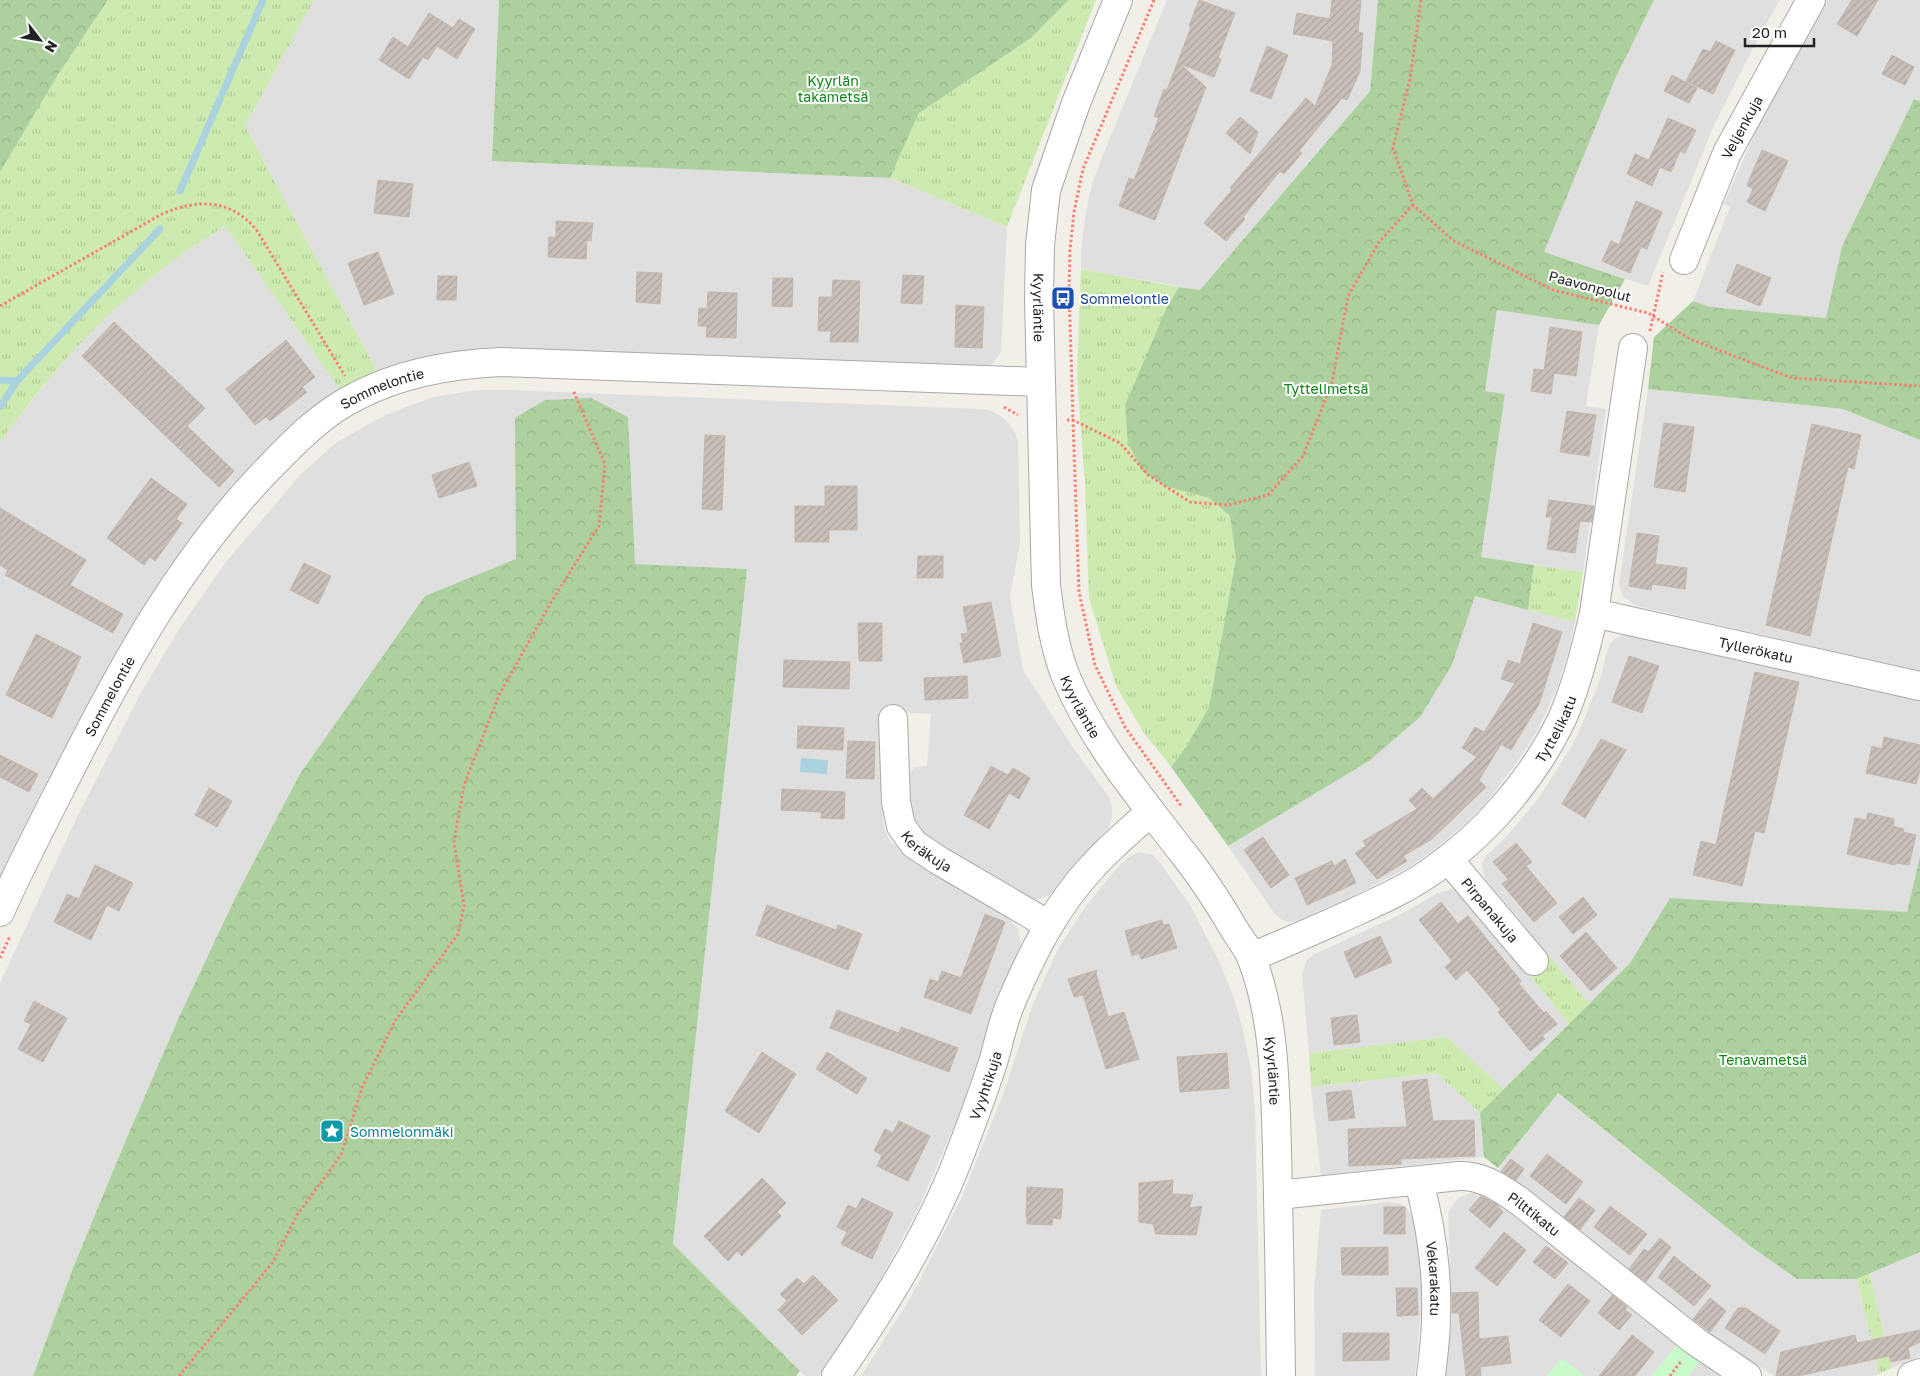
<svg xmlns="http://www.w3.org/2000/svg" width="1920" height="1376" font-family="'Golos Text',sans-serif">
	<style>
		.residential { fill: #e0dfdf }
		.grass { fill: url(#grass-tufts) }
		.forest { fill: url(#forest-crowns) }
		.park { fill: #c8facc }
		.water { fill: #aad3df }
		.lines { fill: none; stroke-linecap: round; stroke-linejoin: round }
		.stream { stroke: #aad3df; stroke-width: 7 }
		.building { fill: url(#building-hatch); stroke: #c4b6ab }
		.minor-casing { stroke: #a9a9a9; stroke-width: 30 }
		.path { stroke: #fa8072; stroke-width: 3; stroke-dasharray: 2.5 2.5; stroke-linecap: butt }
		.minor { stroke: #fff; stroke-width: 28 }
		.labels { text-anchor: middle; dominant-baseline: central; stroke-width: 4; stroke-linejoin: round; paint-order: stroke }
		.park-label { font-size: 14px; fill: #0c8416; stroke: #fff }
		.street-label { font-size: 14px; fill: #222; stroke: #fff }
		.transit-label { font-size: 14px; fill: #164399; stroke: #fff; text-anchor: start }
		.culture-label { font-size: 14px; fill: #0d838f; stroke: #fff; text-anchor: start }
	</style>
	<defs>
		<pattern id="grass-tufts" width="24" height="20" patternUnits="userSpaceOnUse" patternTransform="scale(1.25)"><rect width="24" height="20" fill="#cdebb0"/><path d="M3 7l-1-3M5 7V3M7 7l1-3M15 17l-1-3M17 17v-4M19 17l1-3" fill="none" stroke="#b0c997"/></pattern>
		<pattern id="forest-crowns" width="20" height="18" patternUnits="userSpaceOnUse" patternTransform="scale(1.25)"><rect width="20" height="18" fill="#add19e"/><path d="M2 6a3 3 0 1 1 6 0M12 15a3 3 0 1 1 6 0" fill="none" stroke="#95b388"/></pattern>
		<pattern id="building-hatch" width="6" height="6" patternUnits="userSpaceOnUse" patternTransform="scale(1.25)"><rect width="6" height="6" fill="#c7bfb8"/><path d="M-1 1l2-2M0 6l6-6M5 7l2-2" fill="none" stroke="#aba49e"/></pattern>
	</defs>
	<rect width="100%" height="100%" fill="#f2efe9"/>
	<!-- residential -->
	<g class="residential">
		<polygon points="314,0 499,0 492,161 890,178 1007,227 1001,352 992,364 986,367 978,368 484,349 429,356 378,373 245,126"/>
		<polygon points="1167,0 1378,0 1370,91 1200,290 1081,269 1082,240 1086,212 1092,184 1102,157"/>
		<polygon points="1654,0 1780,0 1755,44 1715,123 1648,286 1543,252 1616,77"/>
		<polygon points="1828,0 1920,0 1920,101 1914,99 1842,246 1826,319 1709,307 1693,301 1730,207 1724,204 1759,124 1801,43"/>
		<polygon points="225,226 341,391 309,412 277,440 237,483 170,568 132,628 98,686 0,883 0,443 17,419 52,375 89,333 131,294 177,257"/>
		<polygon points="1497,310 1599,325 1586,406 1606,409 1583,572 1481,557 1505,394 1485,391"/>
		<polygon points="1648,389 1843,409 1920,440 1920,671 1637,606 1626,599 1622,595 1619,584"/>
		<polygon points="478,390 511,390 979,409 988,410 999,415 1008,422 1015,433 1018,442 1020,542 1010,597 1023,670 1072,746 1109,797 1112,807 1112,817 1109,827 1050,895 1041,899 1032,900 1020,895 924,835 910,816 908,774 916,767 927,766 931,714 879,711 883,822 885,831 891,843 1008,918 1018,929 1021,944 1001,991 960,1113 917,1211 876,1288 845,1338 819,1376 805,1376 673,1244 747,569 516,559 237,894 179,1017 125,1142 73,1268 33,1376 0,1376 0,983 77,817 142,691 179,629 226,562 301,474 337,442 385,415 433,397"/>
		<polygon points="1475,596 1575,622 1570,646 1557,688 1538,729 1525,751 1486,803 1472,817 1439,846 1409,867 1367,889 1299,920 1289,922 1282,920 1274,913 1228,846 1369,761 1452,665"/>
		<polygon points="1627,633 1920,699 1920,856 1907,912 1670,898 1630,963 1589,1004 1487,881 1484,876 1482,863 1485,857 1504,839 1535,803 1551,779 1573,744 1584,720 1600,679 1609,645 1615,639"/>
		<polygon points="1139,852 1153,855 1158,860 1190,905 1220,963 1233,996 1243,1030 1251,1068 1255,1110 1261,1376 861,1376 910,1299 961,1199 1004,1092 1033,1004 1059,947 1086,906 1112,874 1127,858"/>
		<polygon points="1452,889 1460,892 1465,897 1569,1024 1504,1089 1447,1037 1309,1053 1302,974 1307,960 1315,954 1403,913 1438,893"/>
		<polygon points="1436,1073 1480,1113 1484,1157 1321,1175 1311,1087"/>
		<polygon points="1557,1093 1750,1246 1797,1279 1857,1279 1879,1374 1874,1376 1774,1376 1691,1321 1498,1168"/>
		<polygon points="1471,1193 1482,1193 1492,1198 1677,1345 1652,1376 1584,1376 1562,1359 1547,1376 1445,1376 1452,1319 1448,1213 1455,1202 1460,1197"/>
		<polygon points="1388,1202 1397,1203 1405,1206 1414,1218 1423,1288 1415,1376 1315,1376 1314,1289 1321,1210"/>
		<polygon points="1920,1252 1920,1356 1892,1368 1870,1274"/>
		<polygon points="1700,1360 1724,1376 1688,1376"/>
	</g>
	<!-- grass -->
	<g class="grass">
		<path d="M108,0H314L245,126L378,373L341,391L225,226C209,237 192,246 177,258C108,309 49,372 0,443V172L59,73Z"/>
		<polygon points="1069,0 1096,0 1007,227 890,178 919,113 1031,38"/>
		<polygon points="1081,269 1179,287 1166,309 1125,405 1143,472 1166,486 1209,498 1230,516 1236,558 1209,707 1186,747 1171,767 1144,733 1116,686 1089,598 1085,484 1077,377"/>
		<polygon points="1534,565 1583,572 1575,622 1528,610"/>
		<polygon points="1547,953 1589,1004 1569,1024 1526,971"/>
		<polygon points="1447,1037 1504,1089 1480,1113 1436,1073 1311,1087 1309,1053"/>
		<polygon points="1870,1274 1892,1368 1879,1374 1857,1279"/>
	</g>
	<!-- forest -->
	<g class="forest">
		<polygon points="0,0 108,0 59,73 0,172"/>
		<polygon points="499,0 1069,0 1031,38 919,113 890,178 492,161"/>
		<polygon points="1378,0 1654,0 1616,77 1544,252 1625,279 1599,325 1497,310 1485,391 1505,394 1481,557 1534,565 1528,610 1475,596 1452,665 1420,717 1369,761 1228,846 1171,767 1186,747 1209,707 1236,558 1230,516 1209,498 1165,486 1143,472 1128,443 1125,405 1166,309 1179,287 1200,290 1370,91"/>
		<polygon points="1914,99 1920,101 1920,440 1843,409 1648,389 1654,337 1693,301 1710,307 1826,318 1842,246"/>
		<polygon points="591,398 628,417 635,564 747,569 673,1244 800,1371 796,1376 33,1376 73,1268 125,1142 179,1017 237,894 300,774 425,596 516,559 515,418 545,400"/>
		<polygon points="1920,856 1920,1252 1857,1279 1797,1279 1750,1246 1558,1093 1498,1168 1484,1157 1480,1113 1630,963 1670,898 1907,912"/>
	</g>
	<!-- park -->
	<g class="park">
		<polygon points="1677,1345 1700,1360 1688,1376 1652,1376"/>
		<polygon points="1562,1358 1584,1376 1547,1376"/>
	</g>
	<!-- water -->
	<polygon class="water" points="801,758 828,760 827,774 800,772"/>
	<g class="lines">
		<!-- stream -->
		<g class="stream">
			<polyline points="180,191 263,0"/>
			<polyline points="0,380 17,381"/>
			<polyline points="0,407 17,381 160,229"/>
		</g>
	</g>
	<!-- building -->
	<g class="building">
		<polygon points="1199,0 1235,13 1218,58 1221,59 1214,77 1180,64 1206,87 1155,220 1119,206 1129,178 1134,180 1159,118 1154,116 1164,89 1167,90 1191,27 1189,26"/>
		<polygon points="1332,0 1361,0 1358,32 1363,33 1360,71 1347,100 1342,98 1299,151 1302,153 1284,174 1280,171 1243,217 1245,219 1226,241 1204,223 1232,190 1230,188 1306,98 1315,106 1332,65 1333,41 1293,34 1297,13 1330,19"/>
		<polygon points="1852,0 1878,0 1857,36 1837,24"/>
		<polygon points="429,13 453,28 459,19 475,29 457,59 437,46 428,60 423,57 409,79 379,60 393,37 408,47"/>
		<polygon points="1716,41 1735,50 1713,94 1686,81 1703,49 1710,52"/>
		<polygon points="1267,46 1288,55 1271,99 1250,91"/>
		<polygon points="1892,55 1914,67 1905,85 1882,74"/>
		<polygon points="1672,75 1697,88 1689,103 1664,91"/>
		<polygon points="1240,117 1258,132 1250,154 1226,133"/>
		<polygon points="1668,118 1696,130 1685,153 1680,151 1671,172 1660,167 1652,186 1627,174 1635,154 1649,160"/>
		<polygon points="1762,150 1788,161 1765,211 1747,202 1753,189 1747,185"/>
		<polygon points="378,180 413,184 409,217 374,213"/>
		<polygon points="1636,201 1662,212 1647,249 1641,247 1630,273 1602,261 1611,241 1619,245"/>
		<polygon points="556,221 593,223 591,241 587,240 586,259 548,257 549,237 556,237"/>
		<polygon points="378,252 394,294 364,305 348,263"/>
		<polygon points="1737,264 1771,278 1760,306 1726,292"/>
		<polygon points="637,272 662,273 660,304 636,302"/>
		<polygon points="903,275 924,276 922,304 901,303"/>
		<polygon points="438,276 457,276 456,300 437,300"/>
		<polygon points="773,278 793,278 792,307 772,306"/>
		<polygon points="833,280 860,281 858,342 830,342 831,331 818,331 819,297 832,297"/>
		<polygon points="708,292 737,293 736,338 706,337 707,326 698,326 699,308 707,309"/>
		<polygon points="956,305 984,307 982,348 955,347"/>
		<polygon points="114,322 205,408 187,426 234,471 219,487 82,356"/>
		<polygon points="1550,327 1582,332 1576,376 1554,373 1551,394 1531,391 1534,369 1544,370"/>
		<polygon points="286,340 315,377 302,387 307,392 270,421 266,417 255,425 226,389"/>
		<polygon points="1567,411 1596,415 1589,456 1560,452"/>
		<polygon points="1664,423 1694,427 1685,492 1654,487"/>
		<polygon points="1812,424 1861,435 1854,469 1848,467 1810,636 1766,625"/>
		<polygon points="705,435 725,436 722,510 702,509"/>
		<polygon points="469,462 477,486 439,498 432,475"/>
		<polygon points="151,478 187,504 176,519 182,523 166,546 155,561 150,557 144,565 107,538"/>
		<polygon points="825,486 857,486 857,530 829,530 829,542 795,542 795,506 825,506"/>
		<polygon points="1549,500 1594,506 1592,522 1580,521 1575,553 1547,549 1552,517 1546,517"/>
		<polygon points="0,508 86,560 70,585 123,614 113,633 5,575 8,570 0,565"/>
		<polygon points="1637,533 1659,536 1655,564 1687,568 1685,589 1652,584 1651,590 1629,586"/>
		<polygon points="918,556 943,556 943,578 917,578"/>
		<polygon points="304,563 331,576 318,604 290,590"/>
		<polygon points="991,602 1001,656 964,663 960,643 963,643 961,634 968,633 963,607"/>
		<polygon points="858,623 882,623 882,661 859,661"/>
		<polygon points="1533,623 1562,632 1539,704 1511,750 1501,744 1479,780 1486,787 1432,839 1403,856 1407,861 1377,879 1355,853 1366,846 1363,841 1417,809 1409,800 1422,788 1433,799 1477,757 1462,748 1475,727 1484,732 1515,683 1501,679 1508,660 1520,664"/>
		<polygon points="36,634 81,657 52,718 6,695"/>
		<polygon points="1629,656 1659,666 1642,713 1612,702"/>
		<polygon points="784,660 850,662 849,689 783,687"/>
		<polygon points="1755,672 1799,682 1764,833 1755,831 1742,886 1693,875 1701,841 1716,845"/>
		<polygon points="967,676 968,698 925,700 924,678"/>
		<polygon points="798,726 844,728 843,750 797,748"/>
		<polygon points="1884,737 1920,745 1920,770 1916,784 1866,773 1872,746 1882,749"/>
		<polygon points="1601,739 1626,750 1585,818 1562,804"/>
		<polygon points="848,741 875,742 874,779 846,778"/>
		<polygon points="0,755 38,774 29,792 0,777"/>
		<polygon points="991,766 1008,775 1013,768 1030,778 1019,799 1009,793 989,829 964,815"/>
		<polygon points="209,788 232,801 217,827 195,815"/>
		<polygon points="782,789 845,792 844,819 821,818 821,812 781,810"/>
		<polygon points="1868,813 1894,819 1893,826 1904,829 1903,832 1916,835 1909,865 1896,863 1895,865 1847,854 1855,818 1866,820"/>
		<polygon points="1263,837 1289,875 1271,888 1244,850"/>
		<polygon points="1516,843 1532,862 1526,866 1557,903 1534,922 1502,884 1508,879 1493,862"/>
		<polygon points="1345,859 1356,883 1307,905 1295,878 1332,861 1334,866"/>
		<polygon points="95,865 133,883 119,911 107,905 91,940 54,922 67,894 79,899"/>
		<polygon points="1583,897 1597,915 1573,934 1559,917"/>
		<polygon points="1441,902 1458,924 1468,916 1521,981 1519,984 1544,1013 1546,1011 1557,1024 1542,1036 1545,1039 1530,1051 1498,1012 1501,1010 1467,970 1456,980 1445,967 1452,961 1419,920"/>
		<polygon points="767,905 836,930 838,925 862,934 848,970 756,935"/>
		<polygon points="985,914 1005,922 971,1014 924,997 930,979 938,982 942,971 961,978"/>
		<polygon points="1162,920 1163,925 1169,924 1177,948 1141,959 1139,953 1132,956 1125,931"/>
		<polygon points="1586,932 1617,968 1591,991 1560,956"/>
		<polygon points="1380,936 1392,962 1355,978 1344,952"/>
		<polygon points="1097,970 1096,973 1108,1017 1124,1012 1139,1059 1106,1069 1083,995 1074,997 1068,979"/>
		<polygon points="34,1001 67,1018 43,1062 18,1049 31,1024 24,1021"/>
		<polygon points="837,1010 899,1033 901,1027 958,1048 949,1072 830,1028"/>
		<polygon points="1357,1015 1360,1042 1334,1045 1331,1018"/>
		<polygon points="762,1052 796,1074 759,1133 725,1111"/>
		<polygon points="827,1052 867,1078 857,1094 816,1069"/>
		<polygon points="1227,1053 1229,1088 1180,1092 1177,1057"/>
		<polygon points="1427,1079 1433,1121 1474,1120 1475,1156 1401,1159 1401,1164 1349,1166 1348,1129 1407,1127 1402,1082"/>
		<polygon points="1351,1090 1355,1118 1329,1121 1326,1093"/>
		<polygon points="899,1121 930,1136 908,1181 877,1166 882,1155 874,1151 885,1129 893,1133"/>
		<polygon points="1547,1154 1583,1182 1566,1204 1530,1176"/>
		<polygon points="1511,1159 1524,1169 1516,1180 1501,1171"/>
		<polygon points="762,1178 786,1203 777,1212 781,1216 742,1256 737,1251 728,1261 704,1236"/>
		<polygon points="1173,1180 1172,1194 1193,1195 1189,1208 1202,1206 1196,1235 1156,1234 1153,1224 1139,1222 1139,1183"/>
		<polygon points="1027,1187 1063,1189 1061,1219 1053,1218 1052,1225 1027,1224 1027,1217 1026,1217"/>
		<polygon points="1481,1196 1496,1204 1503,1212 1490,1228 1469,1210"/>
		<polygon points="862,1198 893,1213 872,1259 841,1244 847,1232 837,1227 848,1205 856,1209"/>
		<polygon points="1579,1198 1595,1210 1580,1230 1564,1217"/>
		<polygon points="1610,1206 1647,1234 1630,1255 1594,1227"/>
		<rect x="1384" y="1207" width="21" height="27"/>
		<polygon points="1504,1232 1526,1250 1497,1286 1475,1268"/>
		<polygon points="1660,1238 1671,1247 1646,1282 1629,1269 1644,1249 1648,1252"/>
		<polygon points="1546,1246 1568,1263 1555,1279 1533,1262"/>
		<polygon points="1388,1247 1388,1275 1342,1275 1341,1248"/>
		<polygon points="1674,1256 1711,1286 1694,1306 1658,1277"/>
		<polygon points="813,1275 838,1300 802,1335 778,1310 787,1301 780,1294 797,1278 804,1284"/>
		<polygon points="1568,1284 1590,1301 1561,1337 1539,1320"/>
		<polygon points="1396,1288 1417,1288 1418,1315 1397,1316"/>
		<polygon points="1478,1292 1479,1339 1508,1336 1511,1363 1480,1367 1481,1376 1466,1376 1459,1313 1452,1313 1452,1293"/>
		<polygon points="1612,1295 1627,1307 1625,1310 1632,1315 1619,1330 1598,1313"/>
		<polygon points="1710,1298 1726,1311 1710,1332 1693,1319"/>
		<polygon points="1738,1308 1746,1308 1780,1331 1765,1354 1725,1328"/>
		<polygon points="1920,1330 1920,1342 1908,1348 1910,1358 1891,1362 1889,1356 1798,1376 1776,1376 1781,1352 1855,1335 1857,1343"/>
		<polygon points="1343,1333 1389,1333 1389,1360 1343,1361"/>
		<polygon points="1632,1335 1654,1352 1635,1376 1599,1376"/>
	</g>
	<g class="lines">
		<!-- minor casing -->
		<g class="minor-casing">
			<g id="minor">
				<path id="s1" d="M1118,0L1076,103L1046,190L1040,245L1039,300L1046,585C1050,616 1054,647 1066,677C1093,741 1137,793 1179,848C1201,875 1217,900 1234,929C1240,939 1248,948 1252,959C1275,1020 1275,1085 1277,1149C1279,1225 1280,1300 1281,1376"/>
				<path id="s2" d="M1684,260L1727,153L1811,0"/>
				<path id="s3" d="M1594,613L1920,686"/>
				<path id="s4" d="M893,719L896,802L901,826L914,844L938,860L1049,925"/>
				<path id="s5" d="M1448,859L1534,961"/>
				<path id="s6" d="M0,912C21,865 45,819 68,774C124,663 184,554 272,465C297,439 324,412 357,396C401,373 453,364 502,362L1040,382"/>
				<path id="s7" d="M1251,957C1279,946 1307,933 1335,921C1367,906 1400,893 1429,873C1485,835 1533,779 1562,719C1577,685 1586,649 1594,613L1633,348"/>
				<path id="s8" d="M1419,1181C1431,1227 1438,1271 1436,1318C1436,1338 1433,1357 1431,1376"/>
				<path id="s9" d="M1278,1195L1459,1176C1482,1175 1500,1188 1518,1200L1695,1341L1747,1376"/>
				<path id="s10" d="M836,1376C882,1309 927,1238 957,1162C970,1128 983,1094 994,1059C999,1041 1003,1022 1010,1005C1031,955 1056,905 1093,866C1111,846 1131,829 1151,812"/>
				<polyline points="1912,1376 1920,1373"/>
			</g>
		</g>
		<!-- path -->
		<g class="path">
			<polyline points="1154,0 1083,169 1074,212 1070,250 1069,290 1073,420 1079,592 1095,665 1125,727 1182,807"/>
			<polyline points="1421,0 1410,79 1393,148 1413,205 1454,241 1553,290 1648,313 1690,339 1792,378 1920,386"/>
			<path d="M0,306L162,214C198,199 228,198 256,229L345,376"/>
			<polyline points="1650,331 1663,272"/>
			<polyline points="1004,407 1018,415"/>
			<polyline points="1067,420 1073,420 1120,443 1148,475 1190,502 1228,505 1268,495 1303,456 1332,383 1348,296 1379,242 1413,205"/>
			<polyline points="0,958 10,936"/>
			<polyline points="179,1376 273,1262 297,1215 341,1155 362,1088 395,1021 458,934 464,906 454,842 464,785 499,695 550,604 599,526 605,464 573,390"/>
			<polyline points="1670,1376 1682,1360"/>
		</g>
		<!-- minor -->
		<use href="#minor" class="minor"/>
	</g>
	<!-- icons -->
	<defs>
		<g id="bus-square" transform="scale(1.25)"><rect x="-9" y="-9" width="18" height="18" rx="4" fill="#1a4fb4" stroke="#fff"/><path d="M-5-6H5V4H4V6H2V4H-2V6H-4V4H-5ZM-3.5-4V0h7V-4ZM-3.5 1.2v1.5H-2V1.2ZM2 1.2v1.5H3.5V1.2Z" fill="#fff"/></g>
		<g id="sight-square" transform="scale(1.25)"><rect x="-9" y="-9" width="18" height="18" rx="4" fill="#0f9aa8" stroke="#fff"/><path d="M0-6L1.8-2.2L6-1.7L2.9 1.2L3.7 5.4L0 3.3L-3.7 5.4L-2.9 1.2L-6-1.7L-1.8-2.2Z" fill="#fff"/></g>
	</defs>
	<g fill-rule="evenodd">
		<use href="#bus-square" x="1063" y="298"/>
		<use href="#sight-square" x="332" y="1131"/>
	</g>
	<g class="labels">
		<!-- park labels -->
		<g class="park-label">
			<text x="833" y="80">Kyyrlän<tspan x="833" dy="16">takametsä</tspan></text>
			<text x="1326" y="388">Tyttelimetsä</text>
			<text x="1763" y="1059">Tenavametsä</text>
		</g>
		<!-- street labels -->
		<g class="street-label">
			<text stroke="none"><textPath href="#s2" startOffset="145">Veljenkuja</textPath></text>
			<text transform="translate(1590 286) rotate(15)">Paavonpolut</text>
			<text stroke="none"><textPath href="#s1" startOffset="321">Kyyrläntie</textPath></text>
			<text stroke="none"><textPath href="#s6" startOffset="662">Sommelontie</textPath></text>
			<text stroke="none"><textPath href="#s3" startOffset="166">Tyllerökatu</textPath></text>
			<text stroke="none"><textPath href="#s6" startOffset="242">Sommelontie</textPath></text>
			<text stroke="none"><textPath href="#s1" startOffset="726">Kyyrläntie</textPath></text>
			<text stroke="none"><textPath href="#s7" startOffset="391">Tyttelikatu</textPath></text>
			<text stroke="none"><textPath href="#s4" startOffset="144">Keräkuja</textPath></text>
			<text stroke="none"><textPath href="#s5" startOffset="66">Pirpanakuja</textPath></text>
			<text stroke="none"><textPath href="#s1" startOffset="1146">Kyyrläntie</textPath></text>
			<text stroke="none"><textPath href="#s10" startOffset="328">Vyyhtikuja</textPath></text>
			<text stroke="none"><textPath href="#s9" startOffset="268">Pilttikatu</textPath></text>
			<text stroke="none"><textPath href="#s8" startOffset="99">Vekarakatu</textPath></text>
		</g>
		<!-- transit labels -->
		<g class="transit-label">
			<text x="1080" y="298">Sommelontie</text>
		</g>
		<!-- culture labels -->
		<g class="culture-label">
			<text x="350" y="1131">Sommelonmäki</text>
		</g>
	</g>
	<!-- north arrow -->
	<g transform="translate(40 40) rotate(121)" stroke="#ffffff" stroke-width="4" paint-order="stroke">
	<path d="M0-4L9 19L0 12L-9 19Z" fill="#222222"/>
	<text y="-8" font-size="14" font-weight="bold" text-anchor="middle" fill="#222222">N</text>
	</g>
	<!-- scale -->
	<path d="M1745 38v8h69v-8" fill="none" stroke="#222222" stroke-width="2.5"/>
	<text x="1752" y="38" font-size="15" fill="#222222" stroke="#ffffff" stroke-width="4" paint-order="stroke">20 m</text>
</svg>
